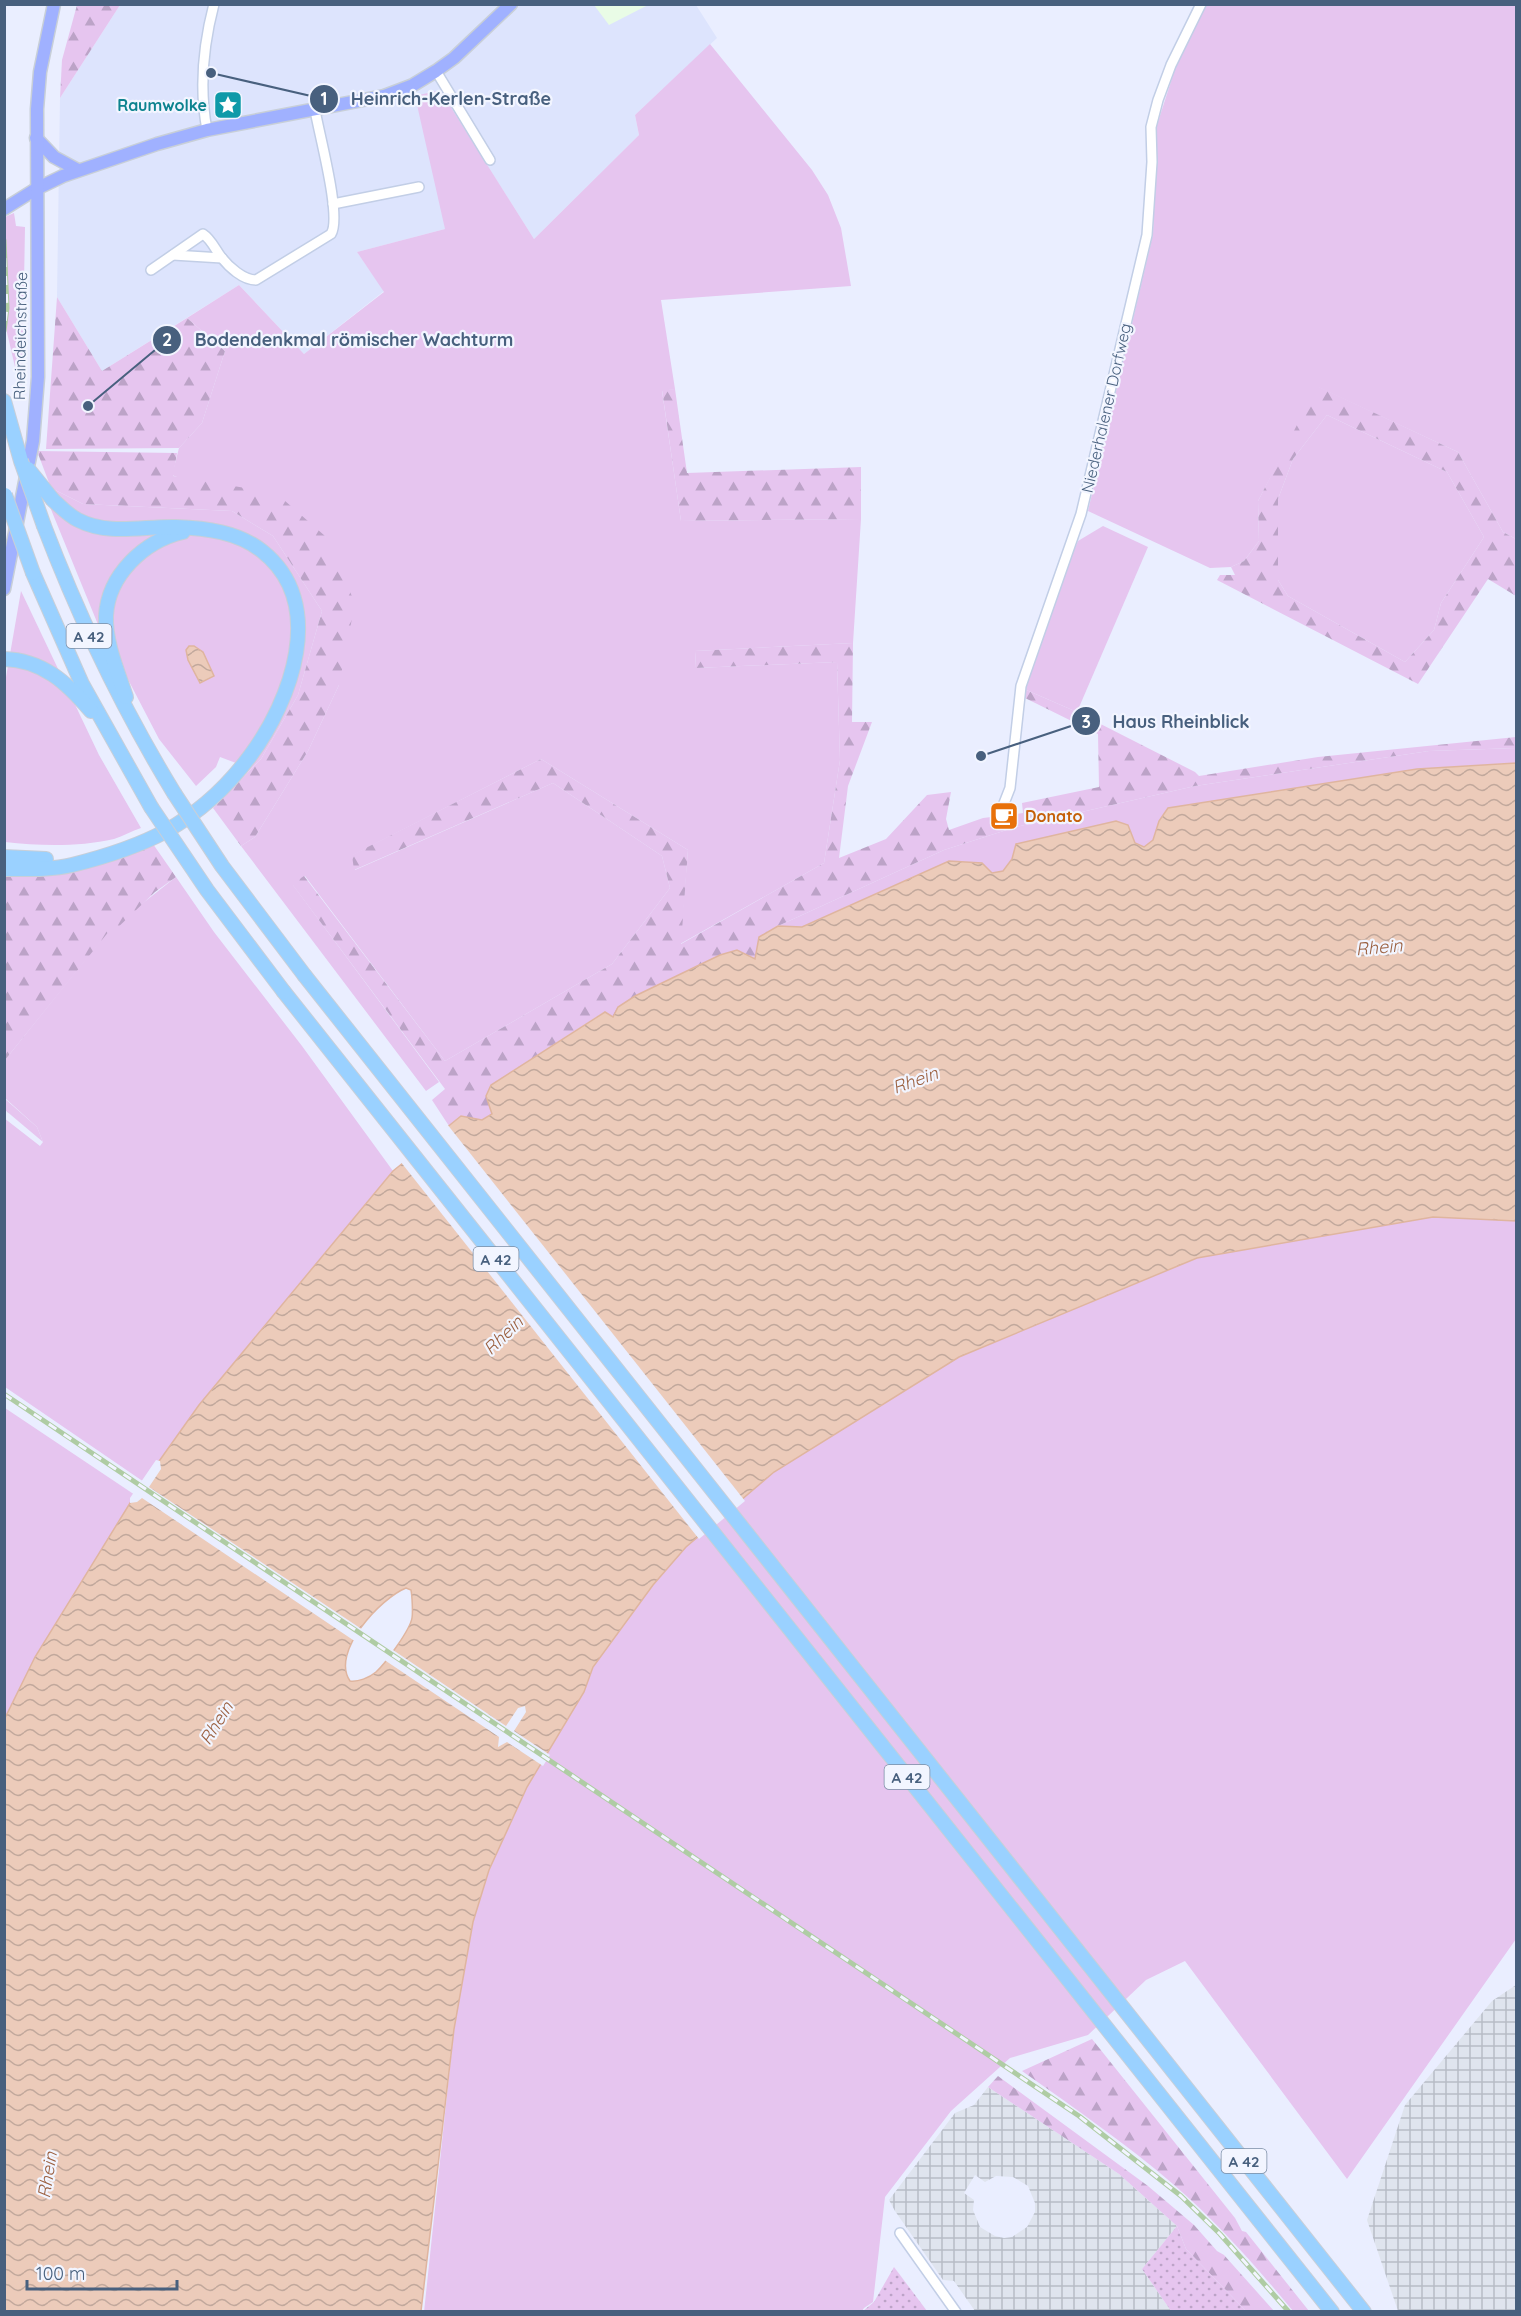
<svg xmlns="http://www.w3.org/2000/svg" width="1521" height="2316" font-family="Quicksand,sans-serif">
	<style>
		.residential { fill: #dde4fd }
		.industrial { fill: url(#industrial-grid); fill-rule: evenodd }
		.education { fill: #e9fce6 }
		.grass { fill: #e6c5ef }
		.forest { fill: url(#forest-firs); fill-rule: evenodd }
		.garden { fill: url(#garden-dots) }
		.water { fill: url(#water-waves); stroke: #dfb59f; stroke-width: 1.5; fill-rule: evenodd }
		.pier { fill: #eaeeff }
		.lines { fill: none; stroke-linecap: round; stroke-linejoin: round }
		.minor-casing { stroke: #c2cee6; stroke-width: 12 }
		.major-casing { stroke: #c8cfd8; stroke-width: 15 }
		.highway-casing { stroke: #c8cfd8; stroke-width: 16 }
		.minor { stroke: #fff; stroke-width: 9 }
		.major { stroke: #a0b1ff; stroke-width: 12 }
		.highway { stroke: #9ad1ff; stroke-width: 14 }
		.rail-casing { stroke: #afcca4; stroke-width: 5 }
		.rail { stroke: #f2f5ff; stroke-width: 3; stroke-dasharray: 9; stroke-linecap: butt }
		.highway-bridge-casing { stroke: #c8cfd8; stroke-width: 16; stroke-linecap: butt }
		.highway-bridge { stroke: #9ad1ff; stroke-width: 14 }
		.labels { text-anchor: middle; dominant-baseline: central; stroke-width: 4.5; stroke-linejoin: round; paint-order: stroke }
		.shield { fill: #f2f5ff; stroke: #7b8da5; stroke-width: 1.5 }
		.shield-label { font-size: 15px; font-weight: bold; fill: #48607e }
		.culture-label { font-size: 16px; font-weight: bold; fill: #0d838f; stroke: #f2f5ff; text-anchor: end }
		.street-label { font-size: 16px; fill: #48607e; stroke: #f2f5ff }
		.food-label { font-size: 16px; font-weight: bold; fill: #c56008; stroke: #f2f5ff; text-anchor: start }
		.water-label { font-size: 18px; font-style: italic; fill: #9c6141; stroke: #f2f5ff }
		.leader { fill: none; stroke: #48607e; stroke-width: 2 }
		.callout-dot { fill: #48607e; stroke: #f2f5ff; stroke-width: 2 }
		.mark-label { font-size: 18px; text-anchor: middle; font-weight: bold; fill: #fff }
		.callout-label { font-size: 18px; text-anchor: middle; font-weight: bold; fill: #48607e; stroke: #f2f5ff; stroke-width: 4.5; stroke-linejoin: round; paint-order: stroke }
	</style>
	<defs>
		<pattern id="industrial-grid" width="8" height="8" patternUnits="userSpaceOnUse" patternTransform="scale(1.5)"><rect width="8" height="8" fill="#dfe4ee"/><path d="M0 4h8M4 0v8" fill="none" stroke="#b7bcc6"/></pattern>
		<pattern id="forest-firs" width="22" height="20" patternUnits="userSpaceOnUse" patternTransform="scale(1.5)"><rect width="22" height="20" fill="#e6c5ef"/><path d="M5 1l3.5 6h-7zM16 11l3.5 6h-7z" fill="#bca3c7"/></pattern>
		<pattern id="garden-dots" width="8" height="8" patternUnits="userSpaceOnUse" patternTransform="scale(1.5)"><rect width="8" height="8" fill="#e6c5ef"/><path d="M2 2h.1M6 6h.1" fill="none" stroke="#bca3c7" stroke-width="1.8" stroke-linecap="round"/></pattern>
		<pattern id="water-waves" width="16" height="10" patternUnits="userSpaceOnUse" patternTransform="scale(1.5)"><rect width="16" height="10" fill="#eccbba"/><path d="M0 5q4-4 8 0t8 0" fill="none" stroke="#c1a89c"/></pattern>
	</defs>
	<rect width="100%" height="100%" fill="#eaeeff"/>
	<!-- residential -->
	<polygon class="residential" points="120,5 696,5 717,38 635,115 639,135 534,239 440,91 445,229 357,252 384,291 304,354 239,285 102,371 57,297 60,98"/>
	<!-- industrial -->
	<g class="industrial">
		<polygon points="1516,1985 1516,2311 1398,2311 1367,2220 1405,2105 1492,2001"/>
		<path d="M988,2087L1119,2174L1177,2226L1142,2269L1171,2311H975L954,2281L943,2280L895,2211L889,2200L955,2113L974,2105ZM975,2175L985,2182L996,2176L1013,2177L1028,2186L1035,2203V2212L1027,2227L1012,2237L1004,2238L995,2236L980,2227L973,2210L974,2200L964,2193Z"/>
	</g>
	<!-- education -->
	<polygon class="education" points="594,5 648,5 609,25"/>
	<!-- grass -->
	<g class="grass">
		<polygon points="1206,5 1516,5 1516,539 1503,532 1458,452 1318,387 1258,501 1259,541 1244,561 1231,567 1210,568 1088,511 1153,234 1157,125 1175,69"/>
		<polygon points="710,44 812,170 828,195 841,228 851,286 661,300 675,389 662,391 681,521 861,519 853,643 695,651 696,668 837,662 840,760 824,863 680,944 688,850 541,759 353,855 355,870 553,783 662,856 670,888 612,964 445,1061 305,876 293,885 439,1082 426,1091 241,846 255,837 308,751 339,685 325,536 172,475 179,448 202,423 225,351 187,318 239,285 304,354 384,292 357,252 445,229 415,96 440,90 534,239 639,135 635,115"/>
		<polygon points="14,213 16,226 25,227 22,397 5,324 5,217"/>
		<polygon points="1327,415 1447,472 1484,537 1441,603 1434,630 1405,662 1288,596 1278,580 1278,499 1293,459"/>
		<polygon points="51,488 83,504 232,511 273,536 322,611 298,695 261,759 246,774 236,763 220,757 216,767 196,786 159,739 120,664 113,630 99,627 50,507"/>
		<polygon points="1103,526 1148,547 1077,712 1024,689 1043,624 1078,541"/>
		<path d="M21,591L99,755L141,828C132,831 123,836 114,839C79,847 40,846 5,842V683Z"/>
		<polygon points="1516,748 1516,763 1417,769 1168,808 1159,821 1153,840 1144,847 1135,843 1128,825 1012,859 1003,871 992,873 949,861 802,927 778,926 944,850 1016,827 1195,786 1429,751"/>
		<polygon points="176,877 214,932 302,1046 393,1171 199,1405 144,1482 5,1387 4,1118 40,1146 43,1142 37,1127 5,1098 5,1060 110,929"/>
		<polygon points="1441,1213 1516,1217 1516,1939 1347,2179 1185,1961 1146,1980 1088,2035 1010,2058 951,2111 885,2197 873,2302 864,2308 862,2311 424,2312 454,2029 473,1922 489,1870 527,1787 584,1692 593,1667 653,1585 686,1547 774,1472 959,1357 1200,1256"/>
		<polygon points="5,1408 135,1495 35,1657 5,1720"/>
	</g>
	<!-- forest -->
	<g class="forest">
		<polygon points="77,5 120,5 60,98 62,60"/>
		<polygon points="57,297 102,371 187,318 225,351 202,423 179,448 46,449"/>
		<path d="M1317,386L1458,452L1503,532L1516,539V596L1488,579L1418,684L1217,580L1220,575H1235L1231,567L1244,561L1259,541L1258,501ZM1327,415L1447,472L1484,537L1441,603L1434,630L1405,662L1288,596L1278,580V499L1293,459Z"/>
		<polygon points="675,389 687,473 861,467 861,519 681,521 662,390"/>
		<polygon points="37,451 177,453 173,476 276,493 325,536 355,603 339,685 308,751 255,837 241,846 213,808 261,759 298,695 322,611 273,536 232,511 83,504 51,488"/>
		<polygon points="853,643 852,722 872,722 848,786 839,858 886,839 927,795 951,792 946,819 949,830 983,818 1023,813 1022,803 1099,787 1098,734 1025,698 1024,689 1077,712 1195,772 1199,776 1318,757 1516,737 1516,748 1429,751 1195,786 1016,827 944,850 778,926 759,937 755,959 748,955 613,1017 604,1012 491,1085 486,1096 492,1114 482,1120 461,1116 449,1126 432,1100 445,1089 292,884 304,876 445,1061 612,964 670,888 662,856 553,783 354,870 352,855 541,759 688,850 681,944 824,863 840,760 837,662 696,668 695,651"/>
		<polygon points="153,844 176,877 155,892 113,932 110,930 5,1060 5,874"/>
		<polygon points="4,1098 37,1127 43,1142 5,1110"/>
		<path d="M1092,2039L1235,2218L1242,2231L1246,2232L1309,2311H1293C1256,2266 1217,2222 1173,2184C1125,2143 1073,2107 1022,2071Z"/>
		<polygon points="998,2076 1148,2186 1194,2225 1217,2251 1224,2255 1274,2311 1246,2311 1186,2249 1177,2226 1119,2174 988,2087"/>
	</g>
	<!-- garden -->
	<g class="garden">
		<polygon points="1177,2226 1186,2249 1246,2311 1171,2311 1142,2269"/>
		<polygon points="894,2267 927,2311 863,2311 874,2302"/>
	</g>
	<!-- water -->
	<g class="water">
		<polygon points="189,646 194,646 203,652 214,676 200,683 188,660 186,650"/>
		<path d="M1516,763V1221L1433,1217L1197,1258L959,1357L774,1472L686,1547L653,1585L593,1667L584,1692L527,1787L489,1870L473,1922L454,2029L421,2311H5L4,1720L35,1657L135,1495L199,1405L393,1171L461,1116L482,1120L492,1114L486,1096L491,1085L605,1012L613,1017L618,1007L635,996L720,955L737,950L755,959L759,937L778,926L802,927L949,861L982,863L992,873L1003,871L1012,859L1016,844L1116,821L1128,825L1135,843L1144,847L1153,840L1159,821L1168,808L1417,769ZM406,1588L411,1590C412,1595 413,1612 412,1618C410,1630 385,1664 376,1672C369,1678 358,1682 350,1681C330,1652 381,1598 406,1588Z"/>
	</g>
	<!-- pier -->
	<g class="pier">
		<polygon points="447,1124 745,1501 699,1539 400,1161"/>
		<polygon points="156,1460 160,1461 161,1469 149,1487 363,1630 356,1642 142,1498 137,1502 130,1503 130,1498"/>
		<polygon points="390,1648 506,1726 518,1708 525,1706 526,1712 514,1731 550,1755 543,1766 507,1742 498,1747 499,1737 383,1659"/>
	</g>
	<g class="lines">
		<!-- minor casing -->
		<g class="minor-casing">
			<g id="minor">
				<polyline points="436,71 490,160"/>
				<path d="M207,130C199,88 203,46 214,4"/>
				<polyline points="333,204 419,187"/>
				<polyline points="173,255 222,258"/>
				<path d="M151,270L203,234C211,239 215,249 221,257C229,267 243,280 256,280L331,234C342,217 319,134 315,110"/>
				<polyline points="1001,811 1010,788 1021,686 1081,514 1147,235 1152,162 1151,127 1158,100 1171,65 1201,4"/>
				<polyline points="900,2233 956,2312"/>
			</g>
		</g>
		<!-- major casing -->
		<g class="major-casing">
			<g id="major">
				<polyline points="36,138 54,157 78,170"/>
				<polyline points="4,209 36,189 63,176 157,144 207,130 384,96 413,85 436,71 454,58 511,4"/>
				<polyline points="4,589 33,441 38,377 37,109 40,72 54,4"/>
			</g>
		</g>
		<!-- highway casing -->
		<g class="highway-casing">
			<g id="highway">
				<polyline points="4,401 21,461"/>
				<path d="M44,526C80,620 121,706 174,793"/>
				<polyline points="33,573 82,684 151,807"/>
				<path d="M4,659C43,660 67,683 91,711"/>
				<path d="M126,697C118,672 105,643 106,616C108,575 144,541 183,532"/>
				<polyline points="4,857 46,859"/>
				<path d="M4,869C27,869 51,870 72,865C104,857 137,847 166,831C198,813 228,786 250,756C291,701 328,603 262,551C238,532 206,528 176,527C143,526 109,536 78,520C68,515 61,507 53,500"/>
				<polyline points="305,976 1364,2312"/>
				<polyline points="284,992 1332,2312"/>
			</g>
		</g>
		<!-- minor -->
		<use href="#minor" class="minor"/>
		<!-- major -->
		<use href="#major" class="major"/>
		<!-- highway -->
		<use href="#highway" class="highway"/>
		<!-- rail casing -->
		<g class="rail-casing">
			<g id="rail">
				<polyline points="4,240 7,308 4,331"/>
				<polyline points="4,1394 1079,2116 1181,2196 1220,2234 1289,2312"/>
			</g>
		</g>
		<!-- rail -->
		<use href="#rail" class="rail"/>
		<!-- highway-bridge casing -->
		<g class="highway-bridge-casing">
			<g id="highway-bridge">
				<polyline points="21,461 44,526"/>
				<polyline points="28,469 53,500"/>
				<polyline points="5,495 33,573"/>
				<polyline points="174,793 222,866 305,976"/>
				<polyline points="151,807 207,890 284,992"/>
			</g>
		</g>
		<!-- highway-bridge -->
		<use href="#highway-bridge" class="highway-bridge"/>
	</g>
	<!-- icons -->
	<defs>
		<g id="sight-square" transform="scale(1.5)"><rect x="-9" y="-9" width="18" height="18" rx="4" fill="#0f9aa8" stroke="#f2f5ff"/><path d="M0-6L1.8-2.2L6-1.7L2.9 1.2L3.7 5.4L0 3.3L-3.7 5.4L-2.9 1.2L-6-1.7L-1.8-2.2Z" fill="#fff"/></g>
		<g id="cafe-square" transform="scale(1.5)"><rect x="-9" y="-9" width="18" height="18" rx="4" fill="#e8710a" stroke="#f2f5ff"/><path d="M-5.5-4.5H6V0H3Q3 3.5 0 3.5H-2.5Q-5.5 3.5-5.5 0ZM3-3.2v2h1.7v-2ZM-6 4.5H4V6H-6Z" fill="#fff"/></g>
	</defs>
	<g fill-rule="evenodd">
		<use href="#sight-square" x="228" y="105"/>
		<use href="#cafe-square" x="1004" y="816"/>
	</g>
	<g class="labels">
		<!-- shield labels -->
		<g class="shield">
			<rect x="66.5" y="624" width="45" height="24" rx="4.5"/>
			<rect x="473.5" y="1247" width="45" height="24" rx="4.5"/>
			<rect x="884.5" y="1765" width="45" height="24" rx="4.5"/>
			<rect x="1221.5" y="2149" width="45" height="24" rx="4.5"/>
		</g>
		<g class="shield-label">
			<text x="89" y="636">A 42</text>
			<text x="496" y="1259">A 42</text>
			<text x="907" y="1777">A 42</text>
			<text x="1244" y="2161">A 42</text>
		</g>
		<!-- culture labels -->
		<g class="culture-label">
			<text x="207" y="105">Raumwolke</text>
		</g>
		<!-- street labels -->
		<g class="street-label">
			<text transform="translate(20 336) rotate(-89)">Rheindeichstraße</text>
			<text transform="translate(1106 408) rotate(-77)">Niederhalener Dorfweg</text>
		</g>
		<!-- food labels -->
		<g class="food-label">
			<text x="1025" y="816">Donato</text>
		</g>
		<!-- water labels -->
		<g class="water-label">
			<text transform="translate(1379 947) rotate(-5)">Rhein</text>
			<text transform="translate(915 1080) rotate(-20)">Rhein</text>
			<text transform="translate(503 1335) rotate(-44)">Rhein</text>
			<text transform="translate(216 1723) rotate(-58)">Rhein</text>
			<text transform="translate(47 2175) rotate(-81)">Rhein</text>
		</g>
	</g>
	<!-- callouts -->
	<path class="leader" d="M211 73L324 99M88 406L167 340M981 756L1086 721"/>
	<g class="callout-dot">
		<circle cx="211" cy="73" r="6"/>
		<circle cx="88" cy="406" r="6"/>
		<circle cx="981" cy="756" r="6"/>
		<circle cx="324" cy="99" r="15"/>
		<circle cx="167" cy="340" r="15"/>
		<circle cx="1086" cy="721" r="15"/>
	</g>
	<g class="mark-label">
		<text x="324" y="105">1</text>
		<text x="167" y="346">2</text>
		<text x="1086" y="728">3</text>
	</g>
	<g class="callout-label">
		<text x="451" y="105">Heinrich-Kerlen-Straße</text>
		<text x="354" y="346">Bodendenkmal römischer Wachturm</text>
		<text x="1181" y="728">Haus Rheinblick</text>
	</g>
	<!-- border -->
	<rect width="1521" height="2316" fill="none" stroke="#48607e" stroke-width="12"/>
	<!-- scale -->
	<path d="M27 2280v9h150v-9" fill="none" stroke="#48607e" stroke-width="3"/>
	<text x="36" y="2280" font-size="18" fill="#48607e" stroke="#f2f5ff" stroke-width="4.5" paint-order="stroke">100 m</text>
</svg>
